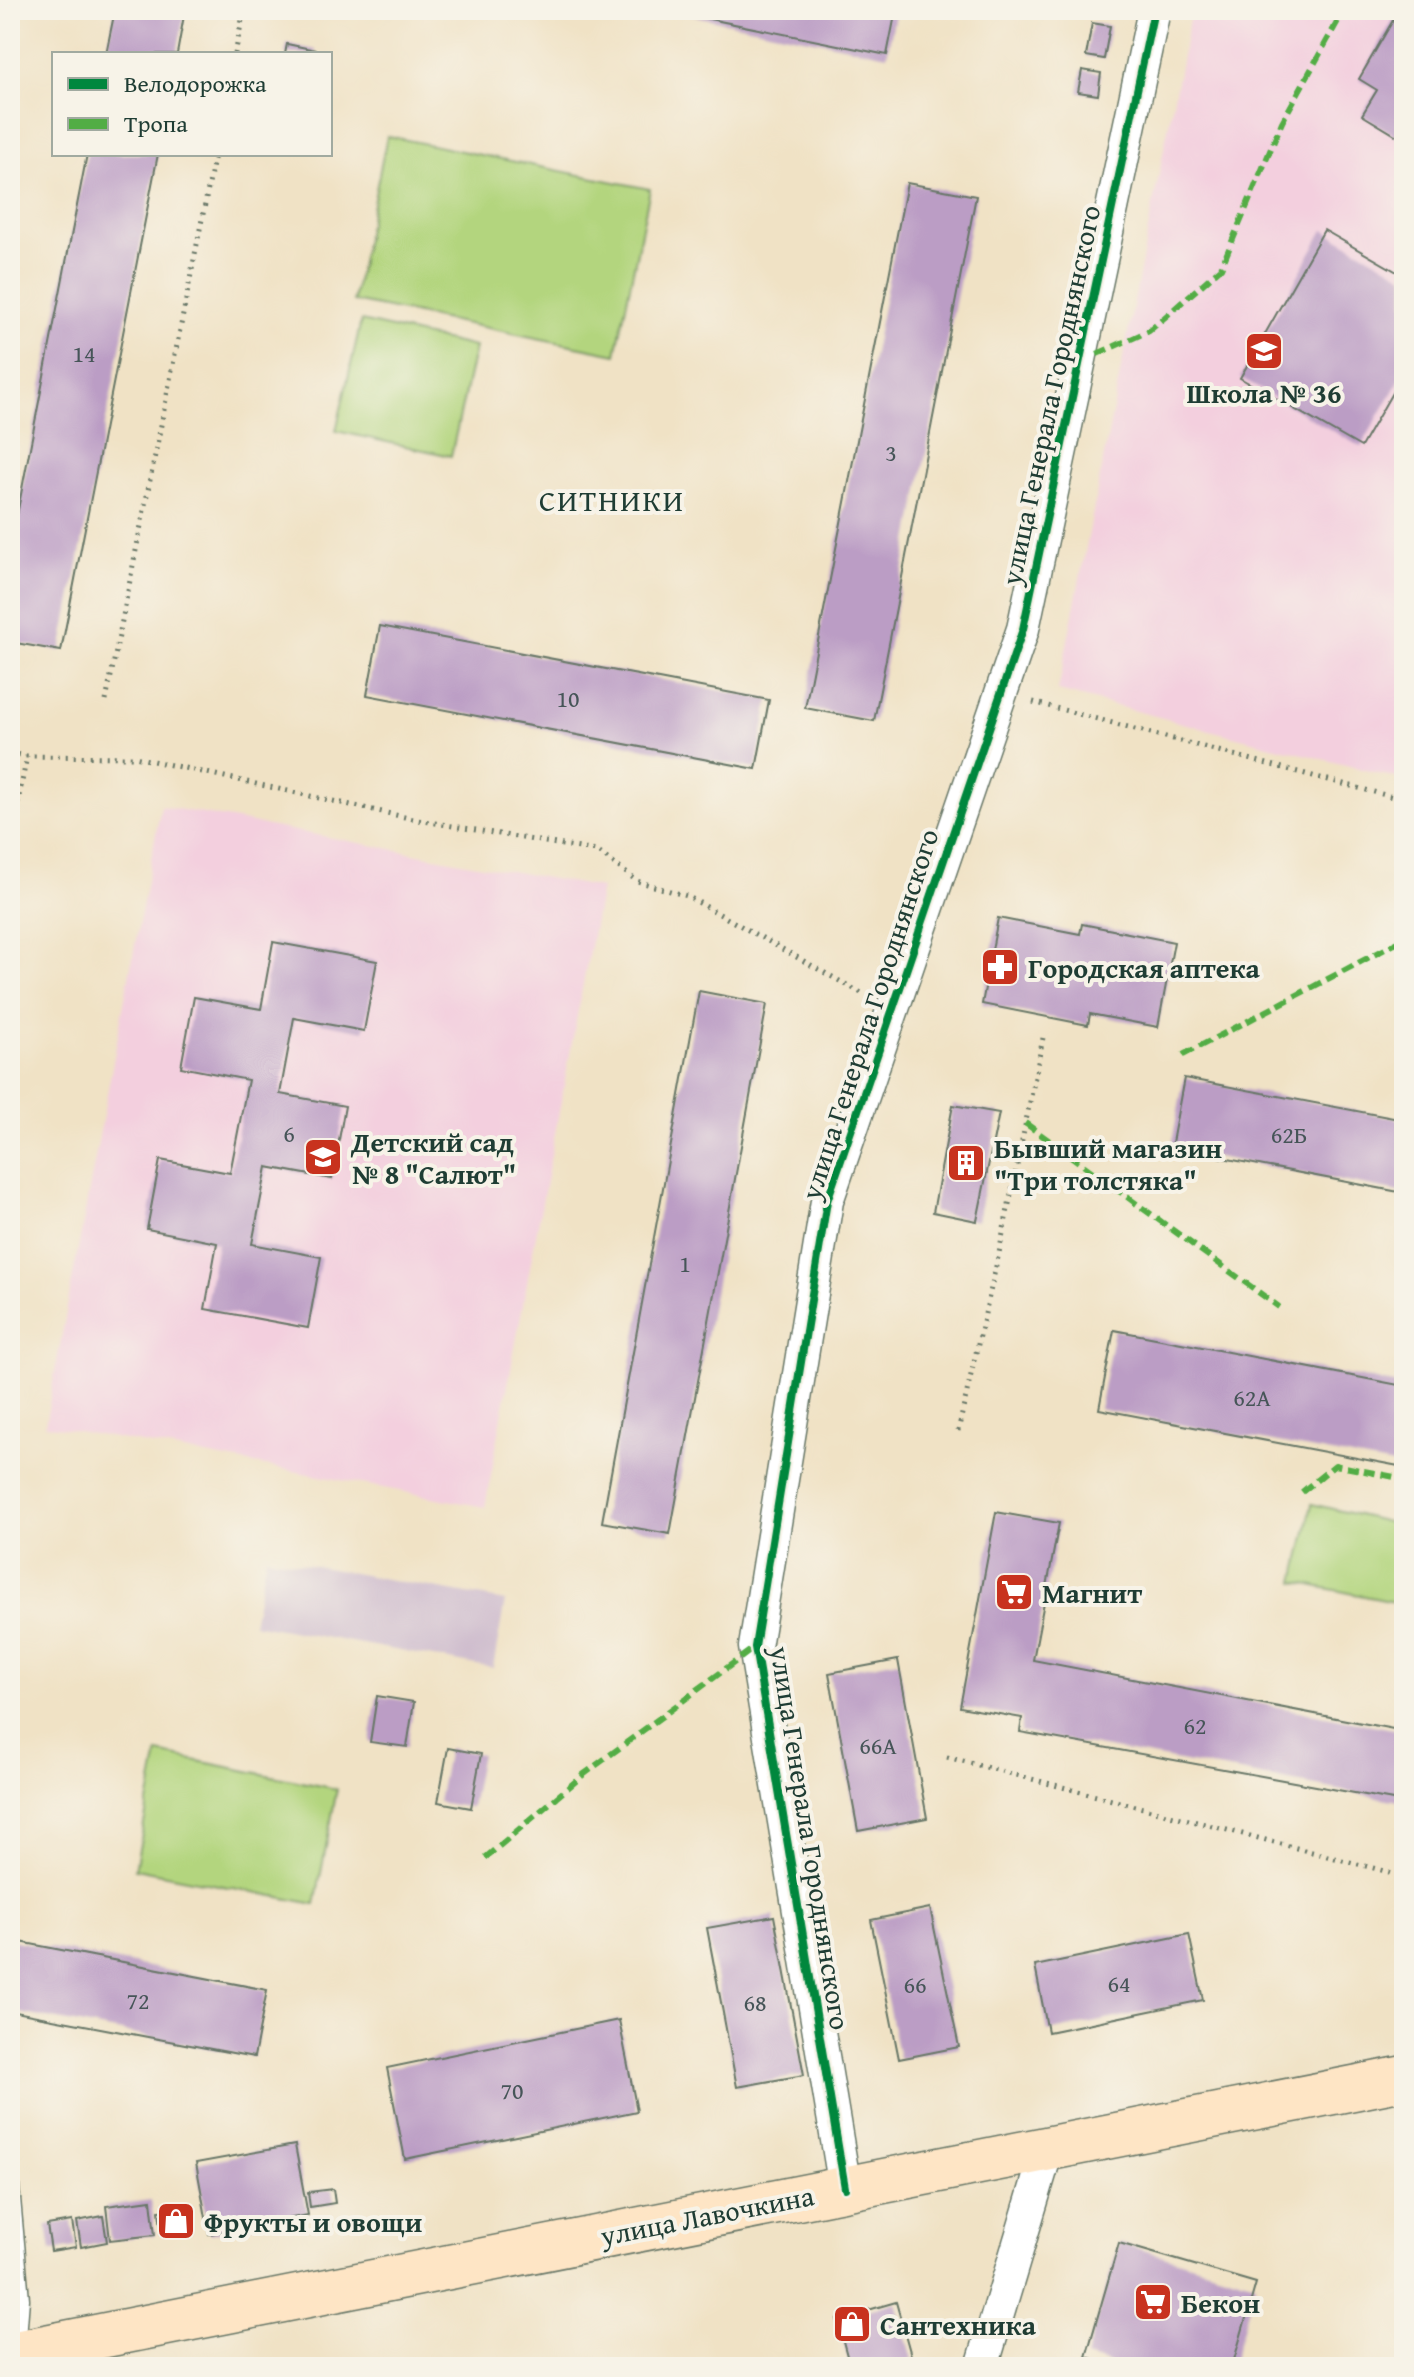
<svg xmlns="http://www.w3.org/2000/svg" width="1414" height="2377" font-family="'Gentium Book Plus',serif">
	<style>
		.built { fill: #f3cfde }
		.industrial { fill: #cfbdce }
		.green { fill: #b3d57e; stroke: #698959; stroke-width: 2 }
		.building { fill: #bb9dc5 }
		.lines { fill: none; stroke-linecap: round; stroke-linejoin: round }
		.service-casing { stroke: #687767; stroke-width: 19 }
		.minor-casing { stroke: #687767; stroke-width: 35 }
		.secondary-casing { stroke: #687767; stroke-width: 47 }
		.path { stroke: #687767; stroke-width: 5; stroke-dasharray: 2 6; stroke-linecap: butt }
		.service { stroke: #fff; stroke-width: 16 }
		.minor { stroke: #fff; stroke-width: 32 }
		.secondary { stroke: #fee5c5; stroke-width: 44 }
		.quiet { stroke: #52ad45; stroke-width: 6; stroke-dasharray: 12 6; stroke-linecap: butt }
		.cycleway-casing { stroke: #f7f3e8; stroke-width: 13 }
		.cycleway { stroke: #00873e; stroke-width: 8 }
		.labels { text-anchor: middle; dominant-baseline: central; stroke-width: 8; stroke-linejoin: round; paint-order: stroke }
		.number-label { font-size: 24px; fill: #465558 }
		.poi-label { font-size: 28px; font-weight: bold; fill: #1f3d34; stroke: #f7f3e8; text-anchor: start }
		.street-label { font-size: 28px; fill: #1f3d34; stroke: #f7f3e8 }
		.neighbourhood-label { font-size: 30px; letter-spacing: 2px; fill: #1f3d34; stroke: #f7f3e8 }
	</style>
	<rect width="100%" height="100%" fill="#f7f3e8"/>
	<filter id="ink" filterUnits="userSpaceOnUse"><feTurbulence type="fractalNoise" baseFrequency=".0125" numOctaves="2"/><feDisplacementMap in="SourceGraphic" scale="16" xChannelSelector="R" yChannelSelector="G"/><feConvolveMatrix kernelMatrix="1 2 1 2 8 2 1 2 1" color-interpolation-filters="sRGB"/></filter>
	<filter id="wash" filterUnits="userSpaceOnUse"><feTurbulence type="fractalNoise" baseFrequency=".006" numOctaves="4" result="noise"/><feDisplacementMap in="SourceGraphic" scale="32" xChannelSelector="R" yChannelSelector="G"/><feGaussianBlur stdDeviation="1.8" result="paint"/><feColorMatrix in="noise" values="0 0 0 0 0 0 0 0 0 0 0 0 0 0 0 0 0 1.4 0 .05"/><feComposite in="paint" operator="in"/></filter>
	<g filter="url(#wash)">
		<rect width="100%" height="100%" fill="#f0e2c5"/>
		<!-- built -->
		<g class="built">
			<polygon points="1191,10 1404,10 1404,780 1058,691"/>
			<polygon points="161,806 601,888 485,1507 45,1425"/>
		</g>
		<!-- industrial -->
		<polygon class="industrial" points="266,1557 505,1601 493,1668 253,1624"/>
		<!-- green -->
		<g class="green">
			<polygon points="387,136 650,189 616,354 353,301"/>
			<polygon points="361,321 475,347 451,456 336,431"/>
			<polygon points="1312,1504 1404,1526 1404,1604 1295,1582"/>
			<polygon points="158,1753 337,1789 315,1904 135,1869"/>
		</g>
		<g id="blocks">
			<!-- building -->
			<g class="building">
				<polygon points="115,10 185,10 177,54 106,54"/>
				<polygon points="665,10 896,10 887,55"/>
				<polygon points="1399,10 1404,10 1404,124 1397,136 1362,115 1377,90 1359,79"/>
				<polygon points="1092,23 1110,26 1104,59 1086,56"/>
				<polygon points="287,44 316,50 316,54 285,54"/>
				<polygon points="1082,70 1101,73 1098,95 1078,92"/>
				<polygon points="87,154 158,154 61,651 10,642 10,551"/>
				<polygon points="907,183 976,196 874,721 805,708"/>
				<polygon points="1324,230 1404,276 1404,372 1361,447 1240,378"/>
				<polygon points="380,626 769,700 756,769 367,695"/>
				<polygon points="998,918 1080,934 1082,924 1174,942 1158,1027 1090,1014 1088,1025 982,1004"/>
				<polygon points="273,942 377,961 364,1031 294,1018 280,1094 345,1106 332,1179 267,1167 252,1244 321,1257 308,1328 205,1309 217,1243 147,1229 160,1160 230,1173 248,1080 181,1067 194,997 261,1009"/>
				<polygon points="699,991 767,1004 670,1534 602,1522"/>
				<polygon points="1184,1078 1404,1120 1404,1193 1171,1148"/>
				<polygon points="953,1105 999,1113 977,1221 933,1212"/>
				<polygon points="1114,1330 1404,1386 1404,1467 1099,1409"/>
				<polygon points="996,1512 1059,1523 1033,1660 1404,1731 1404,1802 1020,1732 1022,1718 960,1707"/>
				<polygon points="898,1660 927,1818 858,1831 829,1673"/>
				<polygon points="377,1696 414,1702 407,1747 370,1742"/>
				<polygon points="448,1748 481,1754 471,1808 438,1802"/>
				<polygon points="930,1908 959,2047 899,2059 871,1920"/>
				<polygon points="774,1916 804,2075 737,2087 707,1928"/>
				<polygon points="1189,1934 1203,2000 1048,2032 1035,1966"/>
				<polygon points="10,1940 267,1990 254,2057 10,2011"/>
				<polygon points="619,2020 637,2111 405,2159 387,2068"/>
				<polygon points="295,2145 308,2215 209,2234 196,2163"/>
				<polygon points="333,2189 335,2203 310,2207 308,2192"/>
				<polygon points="151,2200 155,2235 110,2240 106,2206"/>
				<polygon points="189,2207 192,2232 162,2235 159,2211"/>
				<polygon points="103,2216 107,2242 81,2247 77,2221"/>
				<polygon points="72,2221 76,2247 51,2251 47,2225"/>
				<polygon points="1119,2243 1256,2283 1232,2367 1120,2367 1086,2357"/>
				<polygon points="896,2302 912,2359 885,2367 850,2367 837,2319"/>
			</g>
		</g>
	</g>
	<g filter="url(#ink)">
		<use href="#blocks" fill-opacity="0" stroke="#687767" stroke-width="2"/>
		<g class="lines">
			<!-- service casing -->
			<g class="service-casing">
				<polyline id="service" points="10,2176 21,2299 17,2350"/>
			</g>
			<!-- minor casing -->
			<g class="minor-casing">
				<g id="minor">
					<polyline points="845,2188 755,1647 827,1201 1023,629 1154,10"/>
					<polyline points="982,2367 1048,2147"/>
				</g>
			</g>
			<!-- secondary casing -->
			<g class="secondary-casing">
				<polyline id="secondary" points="10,2354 1404,2078"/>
			</g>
			<!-- path -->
			<g class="path">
				<polyline points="235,54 244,10"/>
				<polyline points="106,701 215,154"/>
				<polyline points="1033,702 1404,800"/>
				<polyline points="10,753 27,756 135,757 418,820 597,851 637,881 687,896 863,994"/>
				<polyline points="10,843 27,756"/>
				<polyline points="958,1431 999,1253 1044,1033"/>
				<polyline points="947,1757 1404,1876"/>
			</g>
			<!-- service -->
			<use href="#service" class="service"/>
			<!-- minor -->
			<use href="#minor" class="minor"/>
			<!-- secondary -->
			<use href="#secondary" class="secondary"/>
			<!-- quiet -->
			<g class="quiet">
				<polyline points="1097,354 1149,331 1221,268 1282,122 1344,10"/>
				<polyline points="1183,1055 1404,939"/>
				<polyline points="1025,1123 1279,1307"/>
				<polyline points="1302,1492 1335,1465 1404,1479"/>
				<polyline points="485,1858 583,1775 755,1647"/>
			</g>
			<!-- cycleway casing -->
			<g class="cycleway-casing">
				<polyline id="cycleway" points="845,2188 755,1647 827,1201 1023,629 1154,10"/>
			</g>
			<!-- cycleway -->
			<use href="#cycleway" class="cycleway"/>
		</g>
	</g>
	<!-- icons -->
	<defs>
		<g id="school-square" transform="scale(2)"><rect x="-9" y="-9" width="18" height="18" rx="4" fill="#c8321e" stroke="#f7f3e8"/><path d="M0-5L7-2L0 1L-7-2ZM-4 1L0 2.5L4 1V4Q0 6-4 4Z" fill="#fff"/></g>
		<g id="pharmacy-square" transform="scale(2)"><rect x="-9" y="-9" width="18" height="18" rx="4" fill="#c8321e" stroke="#f7f3e8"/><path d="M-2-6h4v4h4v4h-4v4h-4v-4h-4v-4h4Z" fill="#fff"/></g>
		<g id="building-square" transform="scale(2)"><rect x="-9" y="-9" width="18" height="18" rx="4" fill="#c8321e" stroke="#f7f3e8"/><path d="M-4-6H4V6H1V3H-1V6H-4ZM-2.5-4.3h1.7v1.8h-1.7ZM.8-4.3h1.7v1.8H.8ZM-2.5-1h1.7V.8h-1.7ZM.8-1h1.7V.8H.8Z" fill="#fff"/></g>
		<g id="supermarket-square" transform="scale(2)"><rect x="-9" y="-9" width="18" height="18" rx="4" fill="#c8321e" stroke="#f7f3e8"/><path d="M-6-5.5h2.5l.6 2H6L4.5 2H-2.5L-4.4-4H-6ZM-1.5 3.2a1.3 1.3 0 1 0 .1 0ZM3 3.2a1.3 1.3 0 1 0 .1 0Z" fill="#fff"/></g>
		<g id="shop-square" transform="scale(2)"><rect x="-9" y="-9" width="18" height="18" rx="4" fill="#c8321e" stroke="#f7f3e8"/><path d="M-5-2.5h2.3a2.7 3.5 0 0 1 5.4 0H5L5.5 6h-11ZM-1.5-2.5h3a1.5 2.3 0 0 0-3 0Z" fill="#fff"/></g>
	</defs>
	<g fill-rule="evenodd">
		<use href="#school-square" x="1264" y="351"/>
		<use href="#pharmacy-square" x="1000" y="967"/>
		<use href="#school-square" x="323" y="1157"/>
		<use href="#building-square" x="966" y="1163"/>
		<use href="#supermarket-square" x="1014" y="1592"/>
		<use href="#shop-square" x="176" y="2221"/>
		<use href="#supermarket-square" x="1153" y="2302"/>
		<use href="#shop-square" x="852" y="2324"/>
	</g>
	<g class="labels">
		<!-- number labels -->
		<g class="number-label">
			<text x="84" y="353">14</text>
			<text x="891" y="452">3</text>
			<text x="568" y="698">10</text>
			<text x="289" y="1133">6</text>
			<text x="1289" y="1134">62Б</text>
			<text x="685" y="1263">1</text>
			<text x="1252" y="1397">62А</text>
			<text x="1195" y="1725">62</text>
			<text x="878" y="1745">66А</text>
			<text x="1119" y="1983">64</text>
			<text x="915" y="1984">66</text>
			<text x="138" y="2000">72</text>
			<text x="755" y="2002">68</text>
			<text x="512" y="2090">70</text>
		</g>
		<!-- poi labels -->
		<g class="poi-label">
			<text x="1264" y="392" text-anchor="middle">Школа № 36</text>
			<text x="1028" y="967">Городская аптека</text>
			<text x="351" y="1141">Детский сад<tspan x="351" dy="32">№ 8 "Салют"</tspan></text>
			<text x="994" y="1147">Бывший магазин<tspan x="994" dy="32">"Три толстяка"</tspan></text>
			<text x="1042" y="1592">Магнит</text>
			<text x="204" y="2221">Фрукты и овощи</text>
			<text x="1181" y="2302">Бекон</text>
			<text x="880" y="2324">Сантехника</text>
		</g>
		<!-- street labels -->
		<g class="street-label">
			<text transform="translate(1050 395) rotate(-78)">улица Генерала Городнянского</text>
			<text transform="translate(869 1014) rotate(-72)">улица Генерала Городнянского</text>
			<text transform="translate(811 1838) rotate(81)">улица Генерала Городнянского</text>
			<text transform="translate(707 2215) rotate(-11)">улица Лавочкина</text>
		</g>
		<!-- neighbourhood labels -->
		<g class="neighbourhood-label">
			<text x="612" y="500">СИТНИКИ</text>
		</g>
	</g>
	<!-- margin -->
	<rect width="1414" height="2377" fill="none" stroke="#f7f3e8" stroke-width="40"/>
	<!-- legend -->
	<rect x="52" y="52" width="280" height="104" fill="#f7f3e8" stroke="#a1aaa0" stroke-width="2"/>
	<rect x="68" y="78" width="40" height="12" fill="#00873e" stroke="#a1aaa0" stroke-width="2"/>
	<text x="124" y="92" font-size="24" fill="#1f3d34">Велодорожка</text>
	<rect x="68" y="118" width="40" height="12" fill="#52ad45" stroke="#a1aaa0" stroke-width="2"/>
	<text x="124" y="132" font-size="24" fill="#1f3d34">Тропа</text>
</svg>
